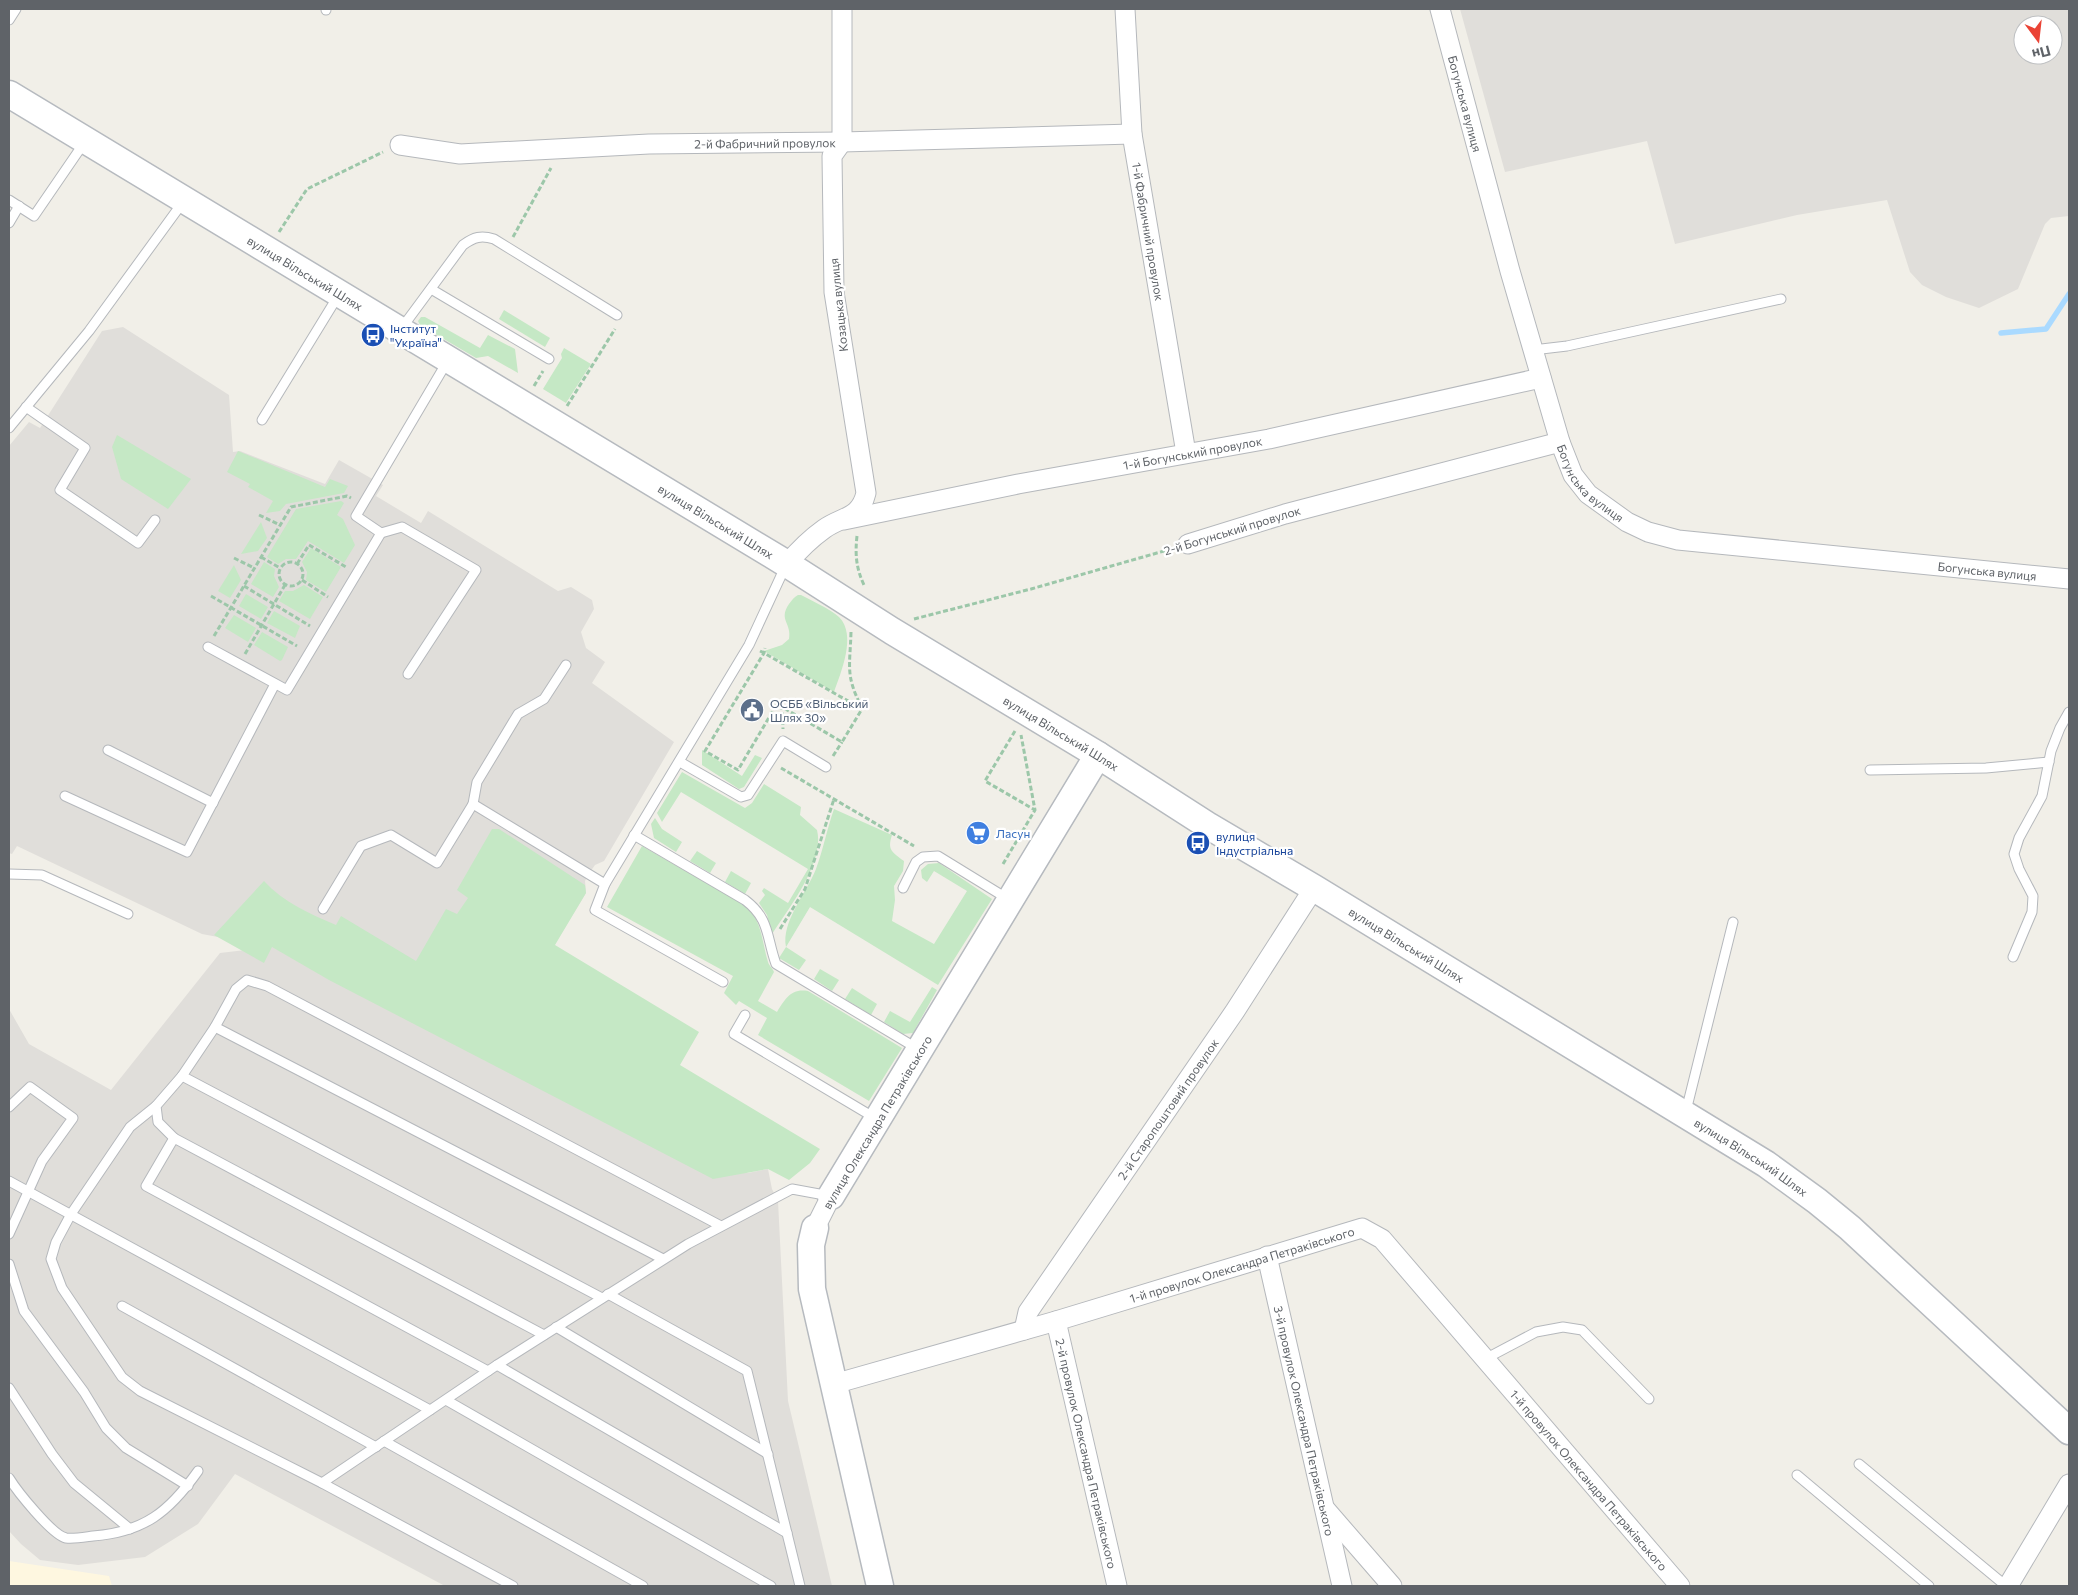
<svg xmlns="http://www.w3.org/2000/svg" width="2078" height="1595" font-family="Commissioner,sans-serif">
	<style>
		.commercial { fill: #fef7e0 }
		.industrial { fill: #e0deda; fill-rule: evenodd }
		.green { fill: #c5e8c5 }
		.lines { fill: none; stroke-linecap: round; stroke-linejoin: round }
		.stream { stroke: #aadaff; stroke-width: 5.5 }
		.lane-casing { stroke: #b5b8bc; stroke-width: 11 }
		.street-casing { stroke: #b5b8bc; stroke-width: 21 }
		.secondary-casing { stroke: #b6babf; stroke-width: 29 }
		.path { stroke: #9cc7a9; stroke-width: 3; stroke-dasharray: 5 2.5; stroke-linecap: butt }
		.lane { stroke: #fff; stroke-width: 9 }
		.street { stroke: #fff; stroke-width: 19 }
		.secondary { stroke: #fff; stroke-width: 26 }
		.labels { text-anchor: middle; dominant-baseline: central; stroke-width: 4.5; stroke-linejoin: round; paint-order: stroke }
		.street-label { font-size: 12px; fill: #5f6368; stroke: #fff }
		.transit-label { font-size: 12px; fill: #164399; stroke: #fff; text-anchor: start }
		.service-label { font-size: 12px; fill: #4e5e75; stroke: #fff; text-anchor: start }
		.shop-label { font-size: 12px; fill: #366cbe; stroke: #fff; text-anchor: start }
	</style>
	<rect width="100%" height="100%" fill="#f1efe8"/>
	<!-- commercial -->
	<polygon class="commercial" points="9,1561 109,1576 112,1586 9,1586"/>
	<!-- industrial -->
	<g class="industrial">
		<path d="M1460,9H2069V216L2051,218L2045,224L2018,289L1979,308L1946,297L1922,285L1910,272L1887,200L1797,215L1675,244L1647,141L1505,172ZM2023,25H2053V55H2023Z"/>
		<polygon points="123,327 229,395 233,452 240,451 325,484 339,460 383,485 376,496 421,523 428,511 558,591 571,587 592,600 594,609 581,632 586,648 605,662 592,683 674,742 604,861 595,865 588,875 585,881 586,893 484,1060 748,1173 768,1169 772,1189 778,1201 788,1401 832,1586 445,1586 235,1474 198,1524 145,1557 78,1565 40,1560 21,1544 9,1531 9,1009 29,1044 111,1090 220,953 270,947 202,934 17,846 12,854 9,853 9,446 29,422 40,428 102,331"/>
	</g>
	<!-- green -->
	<g class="green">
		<polygon points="504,310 550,338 545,347 499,319"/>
		<polygon points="421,317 425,317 480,348 488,335 515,349 518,373 488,356 476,358 420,325 418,321"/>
		<polygon points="564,348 591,364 566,403 543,389 562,358 561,354"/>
		<polygon points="117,435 191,479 168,509 121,479 112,447"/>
		<polygon points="238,451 325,487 330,479 348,486 344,493 286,504 280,511 266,513 273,501 248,487 250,484 227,472"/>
		<polygon points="341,501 344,503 337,515 343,519 355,545 344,563 308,541 296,559 286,559 278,564 267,557 296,509"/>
		<polygon points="261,522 267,538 258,551 241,554"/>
		<polygon points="311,548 341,567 326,592 306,580 307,572 302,562"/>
		<polygon points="264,562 275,569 274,576 279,587 273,597 251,584"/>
		<polygon points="234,565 241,580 230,598 218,591"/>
		<polygon points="304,585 323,597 310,619 279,601 285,591 293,591"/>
		<polygon points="246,594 268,607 261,619 239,606"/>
		<path d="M798,595H801C812,601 830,609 839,617C857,635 841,672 834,692L764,651L782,645L789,639C792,623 778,620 789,604C792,600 794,597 798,595Z"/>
		<polygon points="274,611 300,626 295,638 267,623"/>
		<polygon points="234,615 256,628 248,642 225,628"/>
		<polygon points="262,632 288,647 282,660 280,661 254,645"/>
		<polygon points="702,750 742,776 755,755 762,758 744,787 739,789 702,765"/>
		<path d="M682,772L745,808L752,803L764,784L801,807L800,815L817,830C825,862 789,908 772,934L767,915L759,903L765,895L762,891L764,888L788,903L808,869L681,792L662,822L657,813Z"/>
		<path d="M834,809L892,835C887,850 892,852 904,861L903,871L894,886L895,900L892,921L934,944L967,891L934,871L927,882L922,878L921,870L928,864L939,863L992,899L938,985L810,907L786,947L806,960L799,970L779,958L786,947C781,922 806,894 816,869C823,850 827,829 834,809Z"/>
		<polygon points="655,818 662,829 682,842 676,852 654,838 651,824"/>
		<path d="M492,829H499L585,885L586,893L555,945L699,1032L680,1065L820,1149L810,1163L789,1180L768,1169L713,1179L329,980L272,947L264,963L214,935L264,881C283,902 310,914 336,925L341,916L416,961L446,909L457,914L468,898L457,890Z"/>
		<path d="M642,846L748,907C762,923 762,942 768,962C769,966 772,967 774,972L758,1001L777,1012C785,999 791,988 808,991L902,1048L869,1101L758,1035L767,1018L739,1001L736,1005L724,993L733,976L607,907Z"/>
		<polygon points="697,851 716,863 710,873 690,861"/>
		<polygon points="731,871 751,883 745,894 725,882"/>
		<polygon points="820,969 839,980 832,991 814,979"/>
		<polygon points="932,987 937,990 913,1033 903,1034 884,1022 890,1011 910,1022"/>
		<polygon points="852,988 877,1004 871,1015 845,999"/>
	</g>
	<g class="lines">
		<!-- stream -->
		<polyline class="stream" points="2001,333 2046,329 2069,294"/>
		<!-- lane casing -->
		<g class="lane-casing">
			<g id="lane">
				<polyline points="326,9 326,10"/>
				<polyline points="9,20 16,9"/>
				<polyline points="9,200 34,216 84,143"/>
				<polyline points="9,223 19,206"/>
				<polyline points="431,289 549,359"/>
				<path d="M401,329L463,245C474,237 481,235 494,239L617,315"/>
				<polyline points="1533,350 1567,346 1781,299"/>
				<polyline points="26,407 85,448 60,490 138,543 155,520"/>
				<polyline points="262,420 338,296"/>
				<polyline points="9,428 89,331 183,202"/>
				<polyline points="381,533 402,527 476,570 408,674"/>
				<polyline points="208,647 287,690 381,533 356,516 447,362"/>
				<polyline points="566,665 544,699 518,714 477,782 473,804 605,884"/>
				<polyline points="108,750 213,803"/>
				<polyline points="680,762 741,797 748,795 783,741 826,767"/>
				<polyline points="1870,770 1986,768 2049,762"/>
				<polyline points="65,796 187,852 275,684"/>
				<path d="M634,835L745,900C770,919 766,936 776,964L918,1049"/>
				<polyline points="9,874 42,875 128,914"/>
				<polyline points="903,888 916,862 923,857 938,856 1008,899"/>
				<polyline points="323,909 361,846 391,835 437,863 473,804"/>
				<polyline points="2013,957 2032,912 2033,896 2019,869 2014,854 2019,838 2042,796 2051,751 2060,728 2069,712"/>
				<polyline points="723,982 595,910 605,884 749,645 786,565"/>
				<polyline points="745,1015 734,1034 875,1118"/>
				<polyline points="215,1027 663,1259"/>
				<polyline points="182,1076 215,1027 236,989 247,980 267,986 721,1226"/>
				<polyline points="156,1106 130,1127 71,1214 56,1242 51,1259 62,1288 122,1377 140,1391 322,1483"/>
				<polyline points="9,1107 30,1087 73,1118 42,1161 9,1234"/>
				<polyline points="1686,1111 1733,922"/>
				<polyline points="174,1138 158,1122 156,1106 182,1076 602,1298"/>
				<polyline points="9,1181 430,1410"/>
				<polyline points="9,1264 24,1311 84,1392 106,1428 126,1448 188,1486"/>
				<polyline points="608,1294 747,1371 800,1586"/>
				<polyline points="122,1306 376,1447"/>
				<polyline points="556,1327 768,1454"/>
				<polyline points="1485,1359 1536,1332 1563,1327 1582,1330 1649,1399"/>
				<polyline points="497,1365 787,1533"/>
				<polyline points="488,1371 146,1186 174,1138 544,1335"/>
				<polyline points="9,1388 52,1454 74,1483 130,1529"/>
				<polyline points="446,1400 771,1586"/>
				<polyline points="384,1441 643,1586"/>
				<polyline points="1859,1464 2006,1586"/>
				<polyline points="1797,1475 1929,1586"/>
				<path d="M9,1478C17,1491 52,1535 66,1538C74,1539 85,1537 93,1536C144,1532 169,1512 198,1471"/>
				<polyline points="513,1586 322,1483 497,1365 688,1244 792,1189 830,1196"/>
			</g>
		</g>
		<!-- street casing -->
		<g class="street-casing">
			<g id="street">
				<path id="s1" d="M1125,9L1132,134L1186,453"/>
				<path id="s2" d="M1440,9L1510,271L1560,442L1573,475L1588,494L1627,522L1648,532L1678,540L2069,579"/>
				<path id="s3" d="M400,145L460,154L649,144L842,142L1132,134"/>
				<path id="s4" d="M844,520L1018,484L1269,439L1541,378"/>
				<polyline points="1188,544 1285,514 1560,442"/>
				<path d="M787,564C798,551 810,539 824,529C842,516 860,519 866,493L834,292L832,156L842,142V9"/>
				<polyline points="815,1228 831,1196"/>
				<path id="s5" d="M1267,1256L1342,1586"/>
				<path id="s6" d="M1056,1321L1117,1586"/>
				<path id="s7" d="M1024,1330L1028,1312L1235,1011L1314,888"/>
				<path id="s8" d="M834,1384L1056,1321L1362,1228L1382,1239L1680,1586"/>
				<polyline points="1326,1510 1392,1586"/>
				<polyline points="2008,1586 2069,1484"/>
			</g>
		</g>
		<!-- secondary casing -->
		<g class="secondary-casing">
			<g id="secondary">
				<path id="s9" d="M9,94L787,564L892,631L1098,755L1207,825L1314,888L1766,1164L1817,1201L1850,1228L2069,1431"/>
				<polyline points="831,1196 1098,755"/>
				<polyline points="815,1228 811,1245 812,1289 880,1586"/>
			</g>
		</g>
		<!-- path -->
		<g class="path">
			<polyline points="279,232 307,189 383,152"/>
			<polyline points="513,237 551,168"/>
			<polyline points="534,386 543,371"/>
			<polyline points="567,406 615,329"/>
			<polyline points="259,515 280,525"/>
			<path d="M857,536C855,554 856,568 864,585"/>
			<polyline points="261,557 280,568"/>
			<polyline points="234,558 254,568"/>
			<circle cx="291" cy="574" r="12"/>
			<polyline points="297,564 309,545 346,567"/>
			<polyline points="302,580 328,597"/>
			<polyline points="244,586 310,626"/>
			<polyline points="211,596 297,646"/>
			<polyline points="914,619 1031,589 1171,549"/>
			<path d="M851,632C850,667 845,675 862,708"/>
			<polyline points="214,636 291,507 347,496 351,498"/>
			<polyline points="760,651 764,653 862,709 842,742 777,704 738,770 705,751 764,653 765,648"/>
			<polyline points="245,654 285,585"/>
			<polyline points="782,705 783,729"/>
			<polyline points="1015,731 985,781 1035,810"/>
			<polyline points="833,756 842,742"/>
			<polyline points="781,768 914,846"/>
			<polyline points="1003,864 1035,810 1021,735"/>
			<polyline points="780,929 805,889 834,799"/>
		</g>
		<!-- lane -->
		<use href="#lane" class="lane"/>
		<!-- street -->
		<use href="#street" class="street"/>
		<!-- secondary -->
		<use href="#secondary" class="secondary"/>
	</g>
	<!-- icons -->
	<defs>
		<g id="bus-disc" transform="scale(1.25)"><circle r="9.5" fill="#1a4fb4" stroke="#fff"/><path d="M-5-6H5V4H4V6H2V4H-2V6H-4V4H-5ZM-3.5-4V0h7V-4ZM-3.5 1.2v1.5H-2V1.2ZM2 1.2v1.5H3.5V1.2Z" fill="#fff"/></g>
		<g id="civic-disc" transform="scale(1.25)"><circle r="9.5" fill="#5c6f8a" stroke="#fff"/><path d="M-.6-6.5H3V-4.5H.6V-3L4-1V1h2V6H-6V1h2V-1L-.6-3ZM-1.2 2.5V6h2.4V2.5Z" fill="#fff"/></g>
		<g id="supermarket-disc" transform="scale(1.25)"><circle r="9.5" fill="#3f7fe0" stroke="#fff"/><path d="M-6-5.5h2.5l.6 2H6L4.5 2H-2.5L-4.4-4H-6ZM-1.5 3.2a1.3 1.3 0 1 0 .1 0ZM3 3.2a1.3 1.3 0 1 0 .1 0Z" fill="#fff"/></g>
	</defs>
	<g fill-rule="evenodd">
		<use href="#bus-disc" x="373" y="335"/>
		<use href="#civic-disc" x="752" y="710"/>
		<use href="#supermarket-disc" x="978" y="833"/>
		<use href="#bus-disc" x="1198" y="843"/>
	</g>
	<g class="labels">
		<!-- street labels -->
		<g class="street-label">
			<text stroke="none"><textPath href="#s2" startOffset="98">Богунська вулиця</textPath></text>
			<text stroke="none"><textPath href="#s3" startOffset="366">2-й Фабричний провулок</textPath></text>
			<text stroke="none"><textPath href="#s1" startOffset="224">1-й Фабричний провулок</textPath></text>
			<text stroke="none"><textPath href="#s9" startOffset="346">вулиця Вільський Шлях</textPath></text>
			<text transform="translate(838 305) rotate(-96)">Козацька вулиця</text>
			<text stroke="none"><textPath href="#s4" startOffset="355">1-й Богунський провулок</textPath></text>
			<text stroke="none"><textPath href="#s2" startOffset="502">Богунська вулиця</textPath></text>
			<text stroke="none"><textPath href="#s9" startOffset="826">вулиця Вільський Шлях</textPath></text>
			<text transform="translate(1232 530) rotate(-17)">2-й Богунський провулок</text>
			<text stroke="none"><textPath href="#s2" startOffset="922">Богунська вулиця</textPath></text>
			<text stroke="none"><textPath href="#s9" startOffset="1231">вулиця Вільський Шлях</textPath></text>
			<text stroke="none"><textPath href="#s9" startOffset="1636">вулиця Вільський Шлях</textPath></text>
			<text stroke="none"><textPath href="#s7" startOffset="265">2-й Старопоштовий провулок</textPath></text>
			<text transform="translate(877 1122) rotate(-59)">вулиця Олександра Петраківського</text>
			<text stroke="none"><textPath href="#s9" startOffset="2041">вулиця Вільський Шлях</textPath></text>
			<text stroke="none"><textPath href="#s8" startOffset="425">1-й провулок Олександра Петраківського</textPath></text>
			<text stroke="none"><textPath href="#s5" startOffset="169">3-й провулок Олександра Петраківського</textPath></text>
			<text stroke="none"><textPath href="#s6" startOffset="136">2-й провулок Олександра Петраківського</textPath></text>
			<text stroke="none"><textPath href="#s8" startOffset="891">1-й провулок Олександра Петраківського</textPath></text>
		</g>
		<!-- transit labels -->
		<g class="transit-label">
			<text x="390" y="328">Інститут<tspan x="390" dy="14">"Україна"</tspan></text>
			<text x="1216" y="836">вулиця<tspan x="1216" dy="14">Індустріальна</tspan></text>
		</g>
		<!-- service labels -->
		<g class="service-label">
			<text x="770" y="703">ОСББ «Вільський<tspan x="770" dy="14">Шлях 30»</tspan></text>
		</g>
		<!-- shop labels -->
		<g class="shop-label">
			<text x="996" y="833">Ласун</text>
		</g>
	</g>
	<!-- border -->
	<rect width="2078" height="1595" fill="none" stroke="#5f6368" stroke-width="20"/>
	<!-- north arrow -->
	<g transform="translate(2038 40) rotate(165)"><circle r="24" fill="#ffffff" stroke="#bfc1c3"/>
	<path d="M0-4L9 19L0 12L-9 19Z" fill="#ea4335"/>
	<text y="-8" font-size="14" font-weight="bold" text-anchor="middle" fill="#5f6368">Пн</text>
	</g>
</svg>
